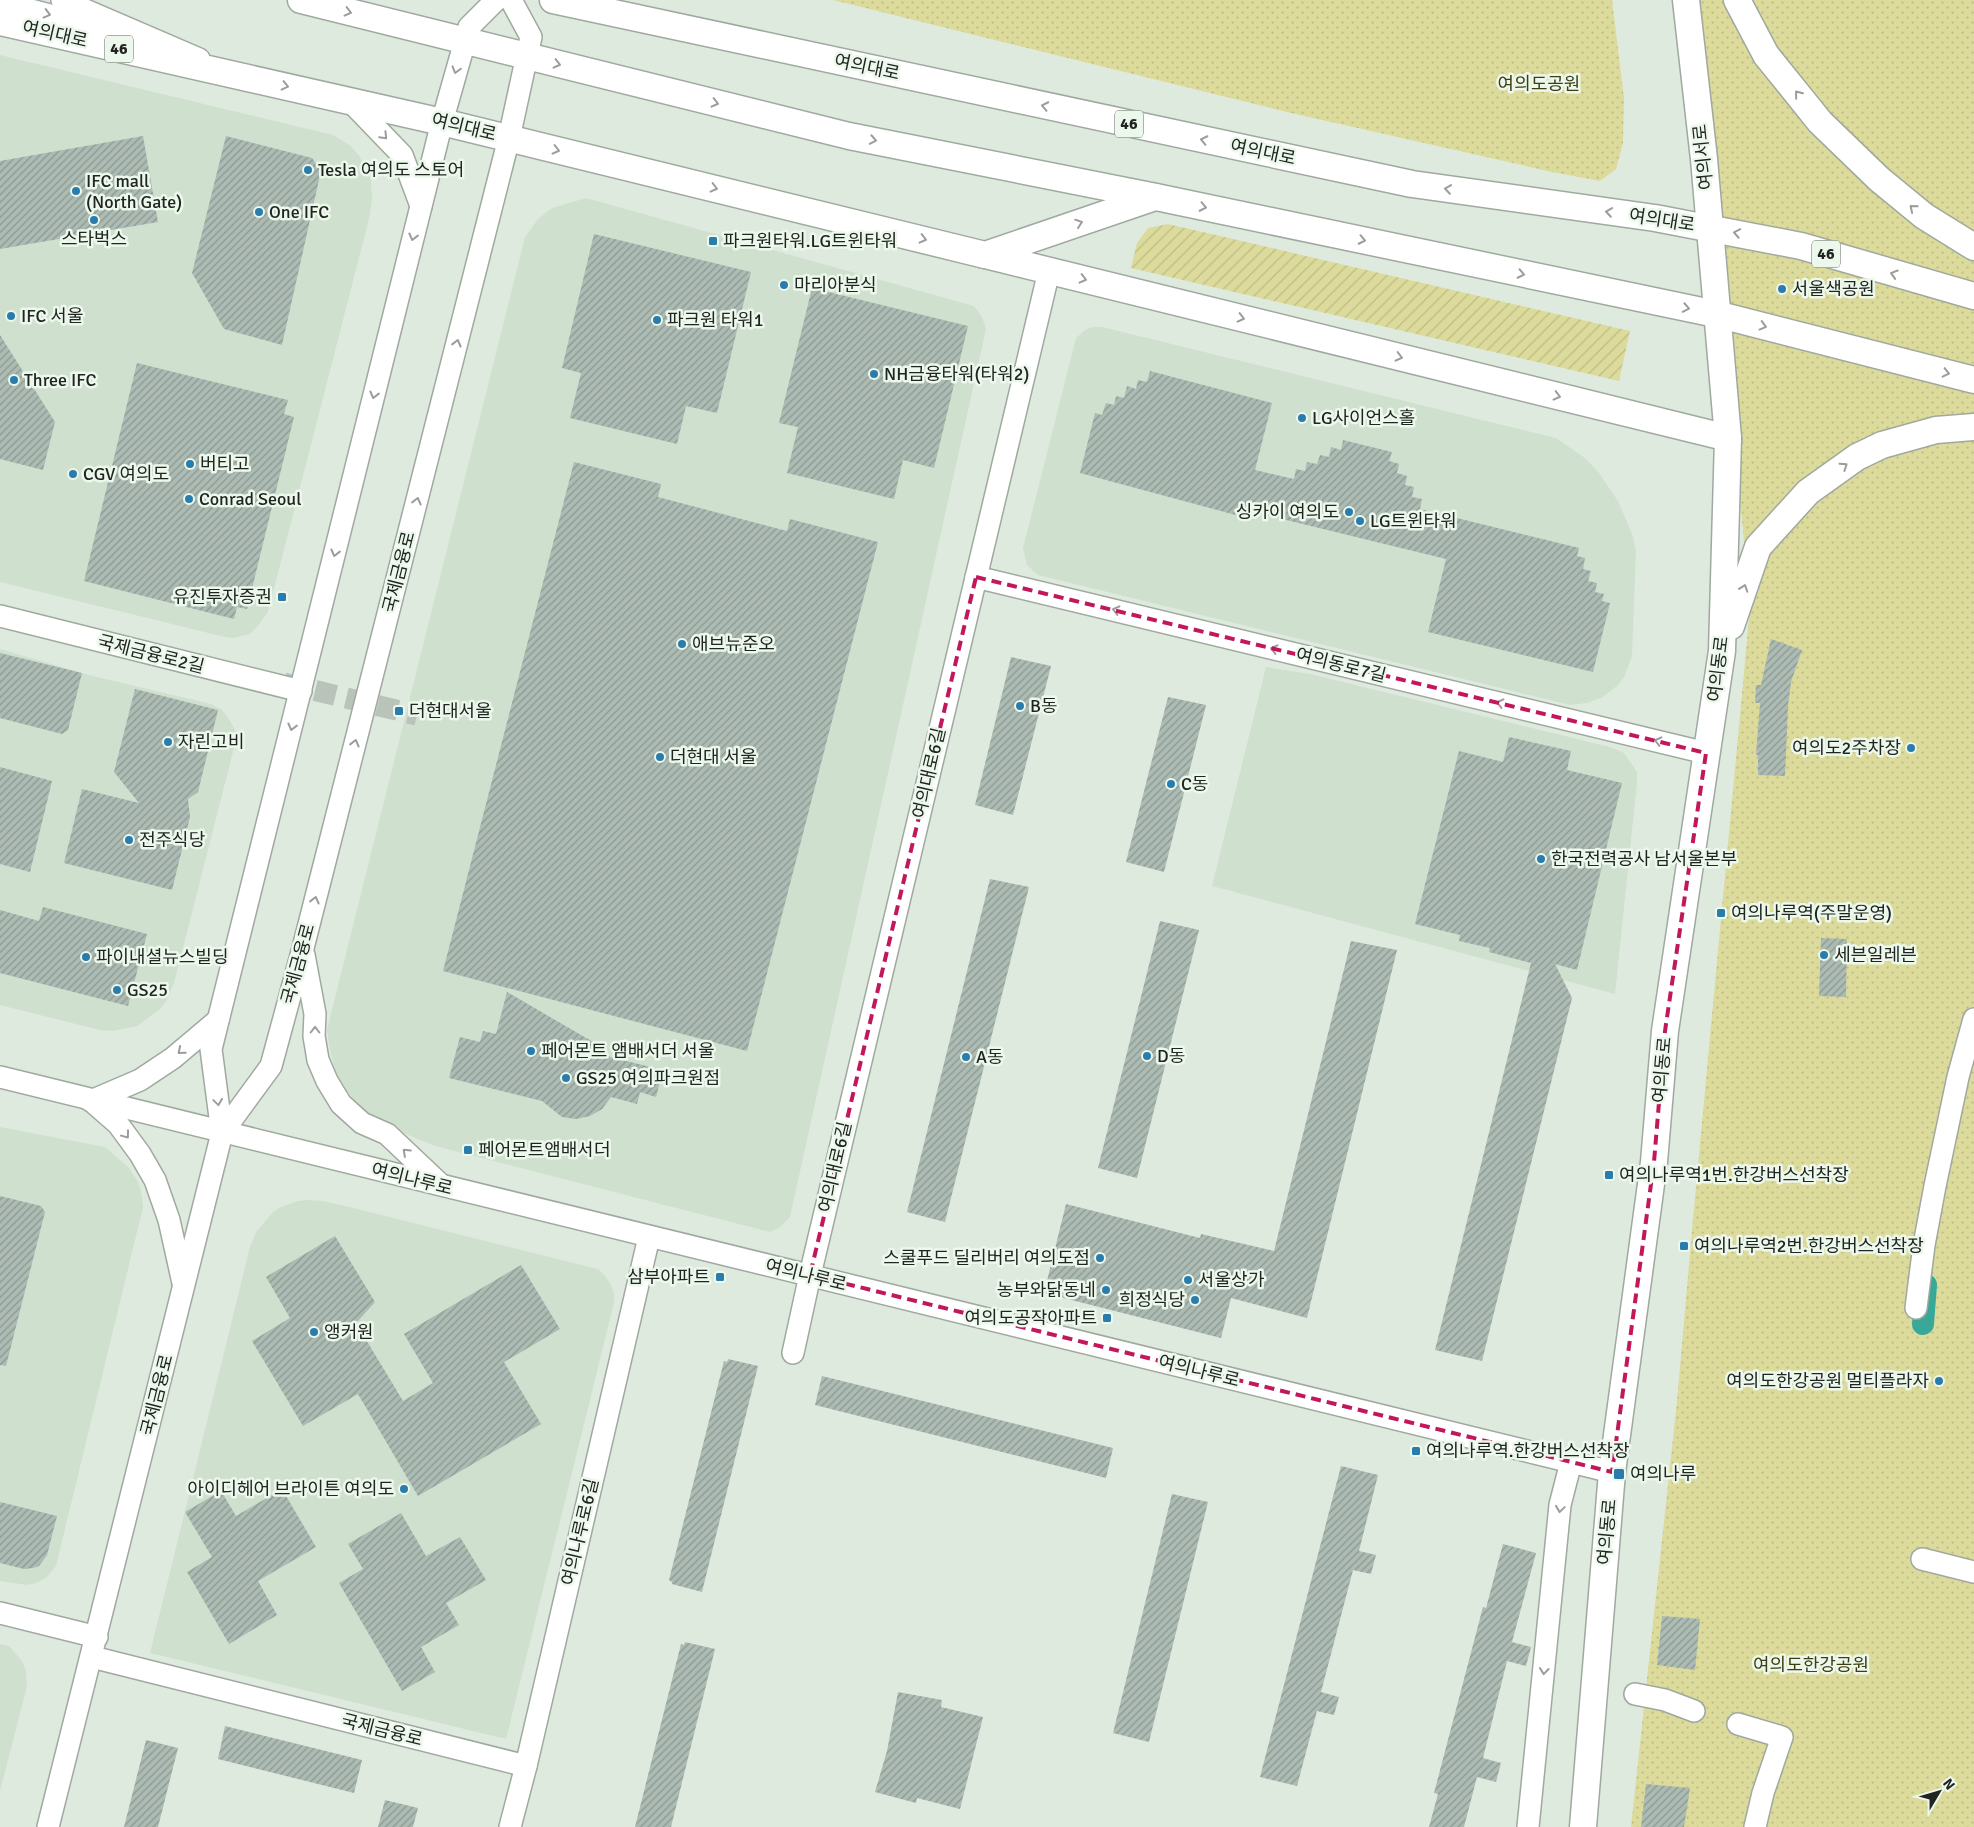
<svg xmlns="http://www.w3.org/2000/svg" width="1974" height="1827" font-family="Signika,'Noto Sans KR',sans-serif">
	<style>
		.built { fill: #cfe0cf }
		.park { fill: url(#park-dots) }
		.garden { fill: url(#garden-furrows) }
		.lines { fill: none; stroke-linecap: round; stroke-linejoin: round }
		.canal { stroke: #39a899; stroke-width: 22 }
		.building { fill: url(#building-hatch) }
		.minor-tunnel { stroke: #b9c3b9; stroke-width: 21; stroke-dasharray: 21 11; stroke-linecap: butt }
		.minor-casing { stroke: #9fa99f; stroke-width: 24 }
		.major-casing { stroke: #9fa99f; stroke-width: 29 }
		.minor { stroke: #fff; stroke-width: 21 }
		.major { stroke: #fff; stroke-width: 26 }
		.oneway { stroke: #9b9d9b }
		.marked { fill: none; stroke: #c2185b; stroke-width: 4; stroke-dasharray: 10 6; stroke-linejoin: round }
		.poi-dot { fill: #2a7cac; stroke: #edf8ec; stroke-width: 2 }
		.labels { text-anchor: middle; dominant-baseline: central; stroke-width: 5; stroke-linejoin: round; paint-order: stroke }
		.shield { fill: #edf8ec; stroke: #5e645e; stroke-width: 1 }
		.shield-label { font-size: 16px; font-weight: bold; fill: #212521 }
		.street-label { font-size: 18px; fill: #212521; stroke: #edf8ec }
		.park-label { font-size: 18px; fill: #3f3d11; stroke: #edf8ec }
		.poi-label { font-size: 18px; fill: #212521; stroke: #edf8ec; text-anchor: start }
	</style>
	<defs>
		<pattern id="park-dots" width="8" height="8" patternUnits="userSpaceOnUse" patternTransform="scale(1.25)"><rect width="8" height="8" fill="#dcdb9c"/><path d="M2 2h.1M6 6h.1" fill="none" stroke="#bcbc86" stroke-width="1.8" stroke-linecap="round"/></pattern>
		<pattern id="garden-furrows" width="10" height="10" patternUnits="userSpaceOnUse" patternTransform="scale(1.25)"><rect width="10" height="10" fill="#dcdb9c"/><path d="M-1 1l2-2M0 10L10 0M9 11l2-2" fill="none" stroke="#bcbc86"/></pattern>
		<pattern id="building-hatch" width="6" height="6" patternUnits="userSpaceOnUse" patternTransform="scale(1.25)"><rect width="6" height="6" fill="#acbbb3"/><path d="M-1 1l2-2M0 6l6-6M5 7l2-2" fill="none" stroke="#8c9891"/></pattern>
	</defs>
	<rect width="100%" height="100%" fill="#dfeadf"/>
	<!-- built -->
	<g class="built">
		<polygon points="0,55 333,135 351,146 360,157 371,180 372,197 370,215 268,612 257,627 250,634 234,638 225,637 0,582"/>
		<polygon points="586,198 974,306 982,317 986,329 790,1217 779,1228 770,1232 435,1146 377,1122 353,1099 336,1073 330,1050 327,1030 525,237 539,218 552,208"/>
		<polygon points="1093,327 1102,327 1556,438 1585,458 1599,473 1618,501 1632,534 1636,550 1632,656 1624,677 1618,685 1603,697 1587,703 1570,705 1038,575 1027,565 1023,548 1076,338 1085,330"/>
		<polygon points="0,649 89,675 211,704 222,710 229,719 235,730 235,744 174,983 166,1002 159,1010 137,1026 113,1031 100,1030 0,1005"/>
		<polygon points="1266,667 1310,674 1610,747 1624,753 1637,772 1637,782 1615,994 1212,886"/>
		<polygon points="0,1127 105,1147 129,1168 138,1182 141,1191 143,1207 56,1566 46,1578 36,1583 27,1585 0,1581"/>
		<polygon points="308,1200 323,1201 350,1207 598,1269 606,1277 611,1285 614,1294 614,1303 506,1739 150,1653 250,1247 256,1232 273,1212 281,1207 298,1201"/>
		<polygon points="0,1644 9,1646 22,1661 26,1671 27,1686 0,1791"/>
	</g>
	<!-- park -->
	<g class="park">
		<polygon points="833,0 1612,0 1624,98 1623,143 1616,169 1600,181 1552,172 1291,113"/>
		<polygon points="1695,0 1974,0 1974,1827 1631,1827 1677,1401 1694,1208 1750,608"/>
	</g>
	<!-- garden -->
	<polygon class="garden" points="1168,224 1630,331 1619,381 1131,268 1137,243 1148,228"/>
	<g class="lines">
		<!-- canal -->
		<polyline class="canal" points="1923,1324 1926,1285"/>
	</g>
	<!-- building -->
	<g class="building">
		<polygon points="143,136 158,222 0,249 0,161"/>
		<polygon points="226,136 312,158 321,171 282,345 224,329 192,273"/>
		<polygon points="594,234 751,272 717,413 686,406 677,444 570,418 581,373 562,368"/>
		<polygon points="812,288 968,326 934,468 903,460 894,499 787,473 798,427 779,423"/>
		<polygon points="0,335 55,422 43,470 0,459"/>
		<polygon points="137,363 288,400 284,414 294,417 247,609 237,607 234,619 84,581"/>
		<polygon points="1150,371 1272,403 1255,470 1294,479 1296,469 1305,471 1307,462 1317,464 1320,455 1329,457 1331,447 1341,450 1343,440 1392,452 1389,461 1399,464 1397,473 1407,476 1405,485 1414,487 1412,497 1422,499 1420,509 1579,548 1577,556 1585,558 1583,569 1591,571 1588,581 1597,583 1595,592 1604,594 1602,601 1610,603 1593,672 1428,632 1446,559 1245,510 1243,517 1080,473 1095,413 1102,415 1106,403 1114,405 1116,396 1124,398 1127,386 1136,389 1138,380 1147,382"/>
		<polygon points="574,462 661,484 658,497 787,531 790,519 878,542 747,1051 443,971"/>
		<polygon points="1771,639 1802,650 1791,682 1788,706 1785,776 1758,775 1758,755 1756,755 1760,703 1755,703 1756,685 1761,685"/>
		<polygon points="0,653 82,673 68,730 62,734 0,718"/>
		<polygon points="1011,657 1051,666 1013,815 975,805"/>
		<polygon points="135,689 218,710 198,792 188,799 190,817 172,890 64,863 82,789 139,803 114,772"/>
		<polygon points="1168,697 1206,705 1164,872 1126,862"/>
		<polygon points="1509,737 1571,751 1567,770 1622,783 1577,970 1555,964 1572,998 1482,1361 1435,1350 1531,963 1489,952 1490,948 1459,941 1460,935 1415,924 1459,751 1503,762"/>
		<polygon points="0,767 52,781 30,872 0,864"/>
		<polygon points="990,879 1029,887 945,1222 907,1212"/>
		<polygon points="43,907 147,934 128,1006 0,973 0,910 39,921"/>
		<polygon points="1160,921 1199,930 1137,1178 1098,1168"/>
		<polygon points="1821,938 1847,939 1846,997 1819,996"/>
		<polygon points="1351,941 1397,950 1307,1318 1231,1298 1221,1338 1044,1293 1066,1204 1200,1238 1201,1234 1274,1251"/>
		<polygon points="507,992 600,1046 610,1057 663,1070 656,1097 640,1092 637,1104 611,1097 602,1109 590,1116 576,1119 562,1117 542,1101 449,1078 460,1037 480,1042 483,1031 496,1034"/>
		<polygon points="0,1196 41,1206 45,1212 6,1366 0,1365"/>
		<polygon points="335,1236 375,1302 356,1323 403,1401 433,1383 404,1334 521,1265 560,1329 504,1362 541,1424 418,1496 358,1394 303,1426 252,1341 290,1318 266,1277"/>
		<polygon points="728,1359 758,1366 702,1592 672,1584 672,1582 669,1580 724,1361 727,1362"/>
		<polygon points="822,1376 1113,1448 1106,1478 815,1405"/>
		<polygon points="1341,1466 1378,1475 1359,1551 1376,1555 1371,1574 1353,1570 1321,1692 1339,1697 1334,1715 1317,1711 1297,1786 1260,1777"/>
		<polygon points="282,1489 316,1547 258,1581 277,1615 229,1644 187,1572 212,1557 185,1512 221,1491 236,1516"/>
		<polygon points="1172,1494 1208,1502 1149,1742 1113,1733"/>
		<polygon points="0,1502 57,1516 47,1555 39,1566 33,1568 24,1569 0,1563"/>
		<polygon points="401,1513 426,1556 460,1537 486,1580 446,1603 459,1625 421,1647 435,1672 402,1691 339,1583 363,1569 348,1544"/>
		<polygon points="1503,1544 1536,1553 1512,1642 1531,1647 1526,1666 1507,1661 1483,1758 1501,1763 1496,1782 1477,1777 1464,1827 1429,1827 1438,1794 1434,1793 1483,1607 1486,1608"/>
		<polygon points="1662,1616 1700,1619 1695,1670 1657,1665"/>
		<polygon points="685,1642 715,1649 671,1827 635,1827 681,1644 684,1645"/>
		<polygon points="898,1692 942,1700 941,1707 983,1717 960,1809 917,1798 916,1803 875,1792 887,1751"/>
		<polygon points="225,1726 362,1760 354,1793 218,1759"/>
		<polygon points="146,1740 178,1748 158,1827 124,1827"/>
		<polygon points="1646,1784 1690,1788 1684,1827 1641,1827"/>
		<polygon points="385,1800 418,1808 413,1827 378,1827"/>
	</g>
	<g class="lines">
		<!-- minor-tunnel -->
		<polyline class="minor-tunnel" points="284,683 417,715"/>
		<!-- minor casing -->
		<g class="minor-casing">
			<g id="minor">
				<polyline points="62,0 199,59"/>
				<polyline points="0,2 73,21 140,43"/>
				<polyline points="350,101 402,155 421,206"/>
				<polyline points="976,577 1706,753"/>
				<polyline points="0,616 301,691"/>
				<polyline points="304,955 315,1014 314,1036 318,1060 327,1081 341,1104 362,1123 387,1134 440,1184"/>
				<polyline points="0,1077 1612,1472"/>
				<polyline points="91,1101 140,1080 173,1058 218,1020"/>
				<polyline points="95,1104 118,1124 140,1154 155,1180 169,1220 183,1283"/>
				<polyline points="222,1133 211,1049 442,122 469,27 496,0"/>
				<polyline points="1916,1308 1924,1245 1935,1186 1958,1077 1974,1019"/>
				<polyline points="793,1353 810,1275 1049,271"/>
				<polyline points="1922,1559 1974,1572"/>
				<polyline points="0,1613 97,1637"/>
				<polyline points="92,1657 526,1766"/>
				<polyline points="1635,1694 1665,1700 1694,1711"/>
				<polyline points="1738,1724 1782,1737 1763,1793 1755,1827"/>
				<polyline points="48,1827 222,1133 271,1066 303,948 509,138 531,37 511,0"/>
				<polyline points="510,1827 526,1766 649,1237"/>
				<polyline points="1528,1827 1560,1505 1571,1462"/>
			</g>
		</g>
		<!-- major casing -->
		<g class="major-casing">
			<g id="major">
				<polyline points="301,0 849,136 1156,197 1716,314 1974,380"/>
				<polyline points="553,0 1412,184 1655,218 1801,246 1974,296"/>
				<polyline points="1737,0 1766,55 1820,122 1879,179 1924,216 1974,247"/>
				<polyline points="0,22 442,122 985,255 1155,197"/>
				<polyline points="985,255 1728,438"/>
				<polyline points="1731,626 1758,547 1808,492 1857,457 1882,445 1936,430 1974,427"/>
				<polyline points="1583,1827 1612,1472 1654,1162 1665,1031 1722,651 1728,438 1704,159 1686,0"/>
			</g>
		</g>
		<!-- minor -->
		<use href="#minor" class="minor"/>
		<!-- major -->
		<use href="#major" class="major"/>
	</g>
	<!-- one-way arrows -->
	<defs><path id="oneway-chevron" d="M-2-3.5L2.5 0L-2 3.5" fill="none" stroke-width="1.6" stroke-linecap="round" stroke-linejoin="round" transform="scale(1.25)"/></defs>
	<g class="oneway">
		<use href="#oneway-chevron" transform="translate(348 12) rotate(14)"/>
		<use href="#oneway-chevron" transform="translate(47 14) rotate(15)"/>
		<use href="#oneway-chevron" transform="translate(557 64) rotate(14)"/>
		<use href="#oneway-chevron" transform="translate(456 70) rotate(106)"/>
		<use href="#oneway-chevron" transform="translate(285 86) rotate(13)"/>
		<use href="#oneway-chevron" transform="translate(1798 94) rotate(-129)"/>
		<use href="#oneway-chevron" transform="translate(715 103) rotate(14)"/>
		<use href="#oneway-chevron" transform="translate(1045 106) rotate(-168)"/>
		<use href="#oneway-chevron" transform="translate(384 136) rotate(46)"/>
		<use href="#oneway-chevron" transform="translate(873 140) rotate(11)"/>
		<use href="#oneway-chevron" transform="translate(1204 140) rotate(-168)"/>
		<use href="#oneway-chevron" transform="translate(556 150) rotate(14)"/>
		<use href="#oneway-chevron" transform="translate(714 188) rotate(14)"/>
		<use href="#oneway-chevron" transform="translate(1448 189) rotate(-172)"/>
		<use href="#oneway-chevron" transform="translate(1203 207) rotate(12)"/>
		<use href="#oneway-chevron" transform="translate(1913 208) rotate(-140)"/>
		<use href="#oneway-chevron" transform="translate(1609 212) rotate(-172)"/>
		<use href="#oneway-chevron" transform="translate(1079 223) rotate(-19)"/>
		<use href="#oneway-chevron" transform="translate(1737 233) rotate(-169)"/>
		<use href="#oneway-chevron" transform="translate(413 237) rotate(104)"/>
		<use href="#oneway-chevron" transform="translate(923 239) rotate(14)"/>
		<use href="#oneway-chevron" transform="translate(1362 240) rotate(12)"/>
		<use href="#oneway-chevron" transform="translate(1521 274) rotate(12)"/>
		<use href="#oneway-chevron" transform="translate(1894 274) rotate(-163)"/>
		<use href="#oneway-chevron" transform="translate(1083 279) rotate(14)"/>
		<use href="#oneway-chevron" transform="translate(1686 308) rotate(11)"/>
		<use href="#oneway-chevron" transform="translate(1241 318) rotate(14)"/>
		<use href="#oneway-chevron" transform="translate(1763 326) rotate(15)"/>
		<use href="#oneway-chevron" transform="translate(457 343) rotate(-76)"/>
		<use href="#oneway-chevron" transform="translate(1399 357) rotate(14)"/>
		<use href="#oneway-chevron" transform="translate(1946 373) rotate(13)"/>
		<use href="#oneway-chevron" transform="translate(374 395) rotate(104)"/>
		<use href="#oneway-chevron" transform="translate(1557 396) rotate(14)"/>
		<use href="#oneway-chevron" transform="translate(1844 466) rotate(-35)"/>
		<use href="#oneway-chevron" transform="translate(417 501) rotate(-76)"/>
		<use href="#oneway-chevron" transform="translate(335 553) rotate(104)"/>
		<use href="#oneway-chevron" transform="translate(1744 588) rotate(-71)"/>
		<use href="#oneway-chevron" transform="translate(1116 610) rotate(-166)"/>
		<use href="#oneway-chevron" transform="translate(1274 649) rotate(-166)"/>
		<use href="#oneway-chevron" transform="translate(1500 703) rotate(-166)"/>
		<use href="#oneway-chevron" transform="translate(292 727) rotate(104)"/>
		<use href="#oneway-chevron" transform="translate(1658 741) rotate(-166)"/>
		<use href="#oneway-chevron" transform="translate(355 743) rotate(-76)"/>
		<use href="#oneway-chevron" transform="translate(315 900) rotate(-76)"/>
		<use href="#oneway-chevron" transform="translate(315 1030) rotate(-90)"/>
		<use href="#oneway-chevron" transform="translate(181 1051) rotate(140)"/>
		<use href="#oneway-chevron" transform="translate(218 1102) rotate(82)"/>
		<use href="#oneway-chevron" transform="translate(126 1135) rotate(53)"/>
		<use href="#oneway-chevron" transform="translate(406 1152) rotate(-137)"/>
		<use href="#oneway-chevron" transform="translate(1560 1509) rotate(98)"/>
		<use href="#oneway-chevron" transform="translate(1544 1671) rotate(96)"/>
	</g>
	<!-- marked area -->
	<path class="marked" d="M976,577L1706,753L1665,1031L1654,1162L1612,1472L810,1275Z"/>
	<!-- markers -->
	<g class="poi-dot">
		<circle cx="308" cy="170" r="5"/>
		<circle cx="76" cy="191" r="5"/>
		<circle cx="259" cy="212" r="5"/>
		<circle cx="94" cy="220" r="5"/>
		<rect x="708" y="236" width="10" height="10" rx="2.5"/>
		<circle cx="784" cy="285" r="5"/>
		<circle cx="1782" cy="289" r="5"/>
		<circle cx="11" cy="316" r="5"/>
		<circle cx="657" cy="320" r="5"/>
		<circle cx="874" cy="374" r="5"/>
		<circle cx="14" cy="380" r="5"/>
		<circle cx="1302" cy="418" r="5"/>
		<circle cx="190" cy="464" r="5"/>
		<circle cx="73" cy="474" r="5"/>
		<circle cx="189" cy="499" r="5"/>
		<circle cx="1349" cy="512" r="5"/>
		<circle cx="1360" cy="521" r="5"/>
		<rect x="277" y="592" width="10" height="10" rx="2.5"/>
		<circle cx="682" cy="644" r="5"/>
		<circle cx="1020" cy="706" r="5"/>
		<rect x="394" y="706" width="10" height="10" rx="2.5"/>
		<circle cx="168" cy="742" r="5"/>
		<circle cx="1911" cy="748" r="5"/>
		<circle cx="660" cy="757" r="5"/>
		<circle cx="1171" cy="784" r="5"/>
		<circle cx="129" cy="840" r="5"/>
		<circle cx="1541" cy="859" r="5"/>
		<rect x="1716" y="908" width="10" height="10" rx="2.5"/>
		<circle cx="1824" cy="955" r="5"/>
		<circle cx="86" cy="957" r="5"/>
		<circle cx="117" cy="990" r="5"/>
		<circle cx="531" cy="1051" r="5"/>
		<circle cx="1147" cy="1056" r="5"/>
		<circle cx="966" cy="1057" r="5"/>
		<circle cx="566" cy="1078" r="5"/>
		<rect x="463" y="1145" width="10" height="10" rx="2.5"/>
		<rect x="1604" y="1170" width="10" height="10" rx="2.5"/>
		<rect x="1679" y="1241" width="10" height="10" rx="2.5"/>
		<circle cx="1100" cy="1258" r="5"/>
		<rect x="715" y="1272" width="10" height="10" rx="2.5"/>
		<circle cx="1188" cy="1280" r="5"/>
		<circle cx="1106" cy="1290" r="5"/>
		<circle cx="1195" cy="1300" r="5"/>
		<rect x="1102" y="1313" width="10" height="10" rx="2.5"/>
		<circle cx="314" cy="1332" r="5"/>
		<circle cx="1939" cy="1381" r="5"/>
		<rect x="1411" y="1446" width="10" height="10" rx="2.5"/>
		<rect x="1613" y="1468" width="12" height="12" rx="2.5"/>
		<circle cx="404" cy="1489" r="5"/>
	</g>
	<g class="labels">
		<!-- shield labels -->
		<g class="shield">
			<rect x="105" y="35.5" width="28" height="27" rx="4"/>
			<rect x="1115" y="110.5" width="28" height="27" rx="4"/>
			<rect x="1812" y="240.5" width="28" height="27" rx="4"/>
		</g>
		<g class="shield-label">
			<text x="119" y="49">46</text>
			<text x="1129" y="124">46</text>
			<text x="1826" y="254">46</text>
		</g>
		<!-- street labels -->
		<g class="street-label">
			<text transform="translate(55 34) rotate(13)">여의대로</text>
			<text transform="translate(867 67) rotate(12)">여의대로</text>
			<text transform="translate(464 127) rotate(14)">여의대로</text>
			<text transform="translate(1263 152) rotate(12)">여의대로</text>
			<text transform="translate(1703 157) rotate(-96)">여의서로</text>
			<text transform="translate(1662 220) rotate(9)">여의대로</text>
			<text transform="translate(399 572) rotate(-76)">국제금융로</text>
			<text transform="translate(151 654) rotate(14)">국제금융로2길</text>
			<text transform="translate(1341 665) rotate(14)">여의동로7길</text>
			<text transform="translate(1718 669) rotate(-83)">여의동로</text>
			<text transform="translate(929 773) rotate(-77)">여의대로6길</text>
			<text transform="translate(298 964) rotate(-75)">국제금융로</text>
			<text transform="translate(1662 1070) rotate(-85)">여의동로</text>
			<text transform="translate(835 1167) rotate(-77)">여의대로6길</text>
			<text transform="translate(412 1179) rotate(14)">여의나루로</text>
			<text transform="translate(806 1275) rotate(14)">여의나루로</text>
			<text transform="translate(1199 1371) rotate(14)">여의나루로</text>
			<text transform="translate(157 1395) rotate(-76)">국제금융로</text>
			<text transform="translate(580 1532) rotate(-77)">여의나루로6길</text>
			<text transform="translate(1607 1532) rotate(-85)">여의동로</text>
			<text transform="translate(382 1730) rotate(14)">국제금융로</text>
		</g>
		<!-- park labels -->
		<g class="park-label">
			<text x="1539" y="84">여의도공원</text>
			<text x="1811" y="1665">여의도한강공원</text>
		</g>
		<!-- poi labels -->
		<g class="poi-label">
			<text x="318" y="170">Tesla 여의도 스토어</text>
			<text x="86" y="181">IFC mall<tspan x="86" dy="21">(North Gate)</tspan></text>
			<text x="269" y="212">One IFC</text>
			<text x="94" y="239" text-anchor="middle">스타벅스</text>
			<text x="723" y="241">파크원타워.LG트윈타워</text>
			<text x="794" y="285">마리아분식</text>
			<text x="1792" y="289">서울색공원</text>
			<text x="21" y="316">IFC 서울</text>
			<text x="667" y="320">파크원 타워1</text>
			<text x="884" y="374">NH금융타워(타워2)</text>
			<text x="24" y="380">Three IFC</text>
			<text x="1312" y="418">LG사이언스홀</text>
			<text x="200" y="464">버티고</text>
			<text x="83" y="474">CGV 여의도</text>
			<text x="199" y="499">Conrad Seoul</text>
			<text x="1339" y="512" text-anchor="end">싱카이 여의도</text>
			<text x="1370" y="521">LG트윈타워</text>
			<text x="272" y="597" text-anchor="end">유진투자증권</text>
			<text x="692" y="644">애브뉴준오</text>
			<text x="1030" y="706">B동</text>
			<text x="409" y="711">더현대서울</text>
			<text x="178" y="742">자린고비</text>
			<text x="1901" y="748" text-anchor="end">여의도2주차장</text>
			<text x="670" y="757">더현대 서울</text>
			<text x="1181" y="784">C동</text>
			<text x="139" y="840">전주식당</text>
			<text x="1551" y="859">한국전력공사 남서울본부</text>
			<text x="1731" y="913">여의나루역(주말운영)</text>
			<text x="1834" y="955">세븐일레븐</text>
			<text x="96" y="957">파이내셜뉴스빌딩</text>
			<text x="127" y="990">GS25</text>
			<text x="541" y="1051">페어몬트 앰배서더 서울</text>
			<text x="1157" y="1056">D동</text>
			<text x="976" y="1057">A동</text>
			<text x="576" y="1078">GS25 여의파크원점</text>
			<text x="478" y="1150">페어몬트앰배서더</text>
			<text x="1619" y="1175">여의나루역1번.한강버스선착장</text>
			<text x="1694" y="1246">여의나루역2번.한강버스선착장</text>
			<text x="1090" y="1258" text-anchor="end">스쿨푸드 딜리버리 여의도점</text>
			<text x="710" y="1277" text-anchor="end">삼부아파트</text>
			<text x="1198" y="1280">서울상가</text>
			<text x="1096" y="1290" text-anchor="end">농부와닭동네</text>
			<text x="1185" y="1300" text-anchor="end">희정식당</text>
			<text x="1097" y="1318" text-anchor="end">여의도공작아파트</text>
			<text x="324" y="1332">앵커원</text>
			<text x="1929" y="1381" text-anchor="end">여의도한강공원 멀티플라자</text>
			<text x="1426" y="1451">여의나루역.한강버스선착장</text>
			<text x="1630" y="1474">여의나루</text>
			<text x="394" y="1489" text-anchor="end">아이디헤어 브라이튼 여의도</text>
		</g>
	</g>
	<!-- north arrow -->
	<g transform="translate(1939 1792) rotate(52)" stroke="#edf8ec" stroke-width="4" paint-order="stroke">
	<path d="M0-4L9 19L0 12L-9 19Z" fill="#212521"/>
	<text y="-8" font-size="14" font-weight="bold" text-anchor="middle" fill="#212521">N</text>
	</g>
</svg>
